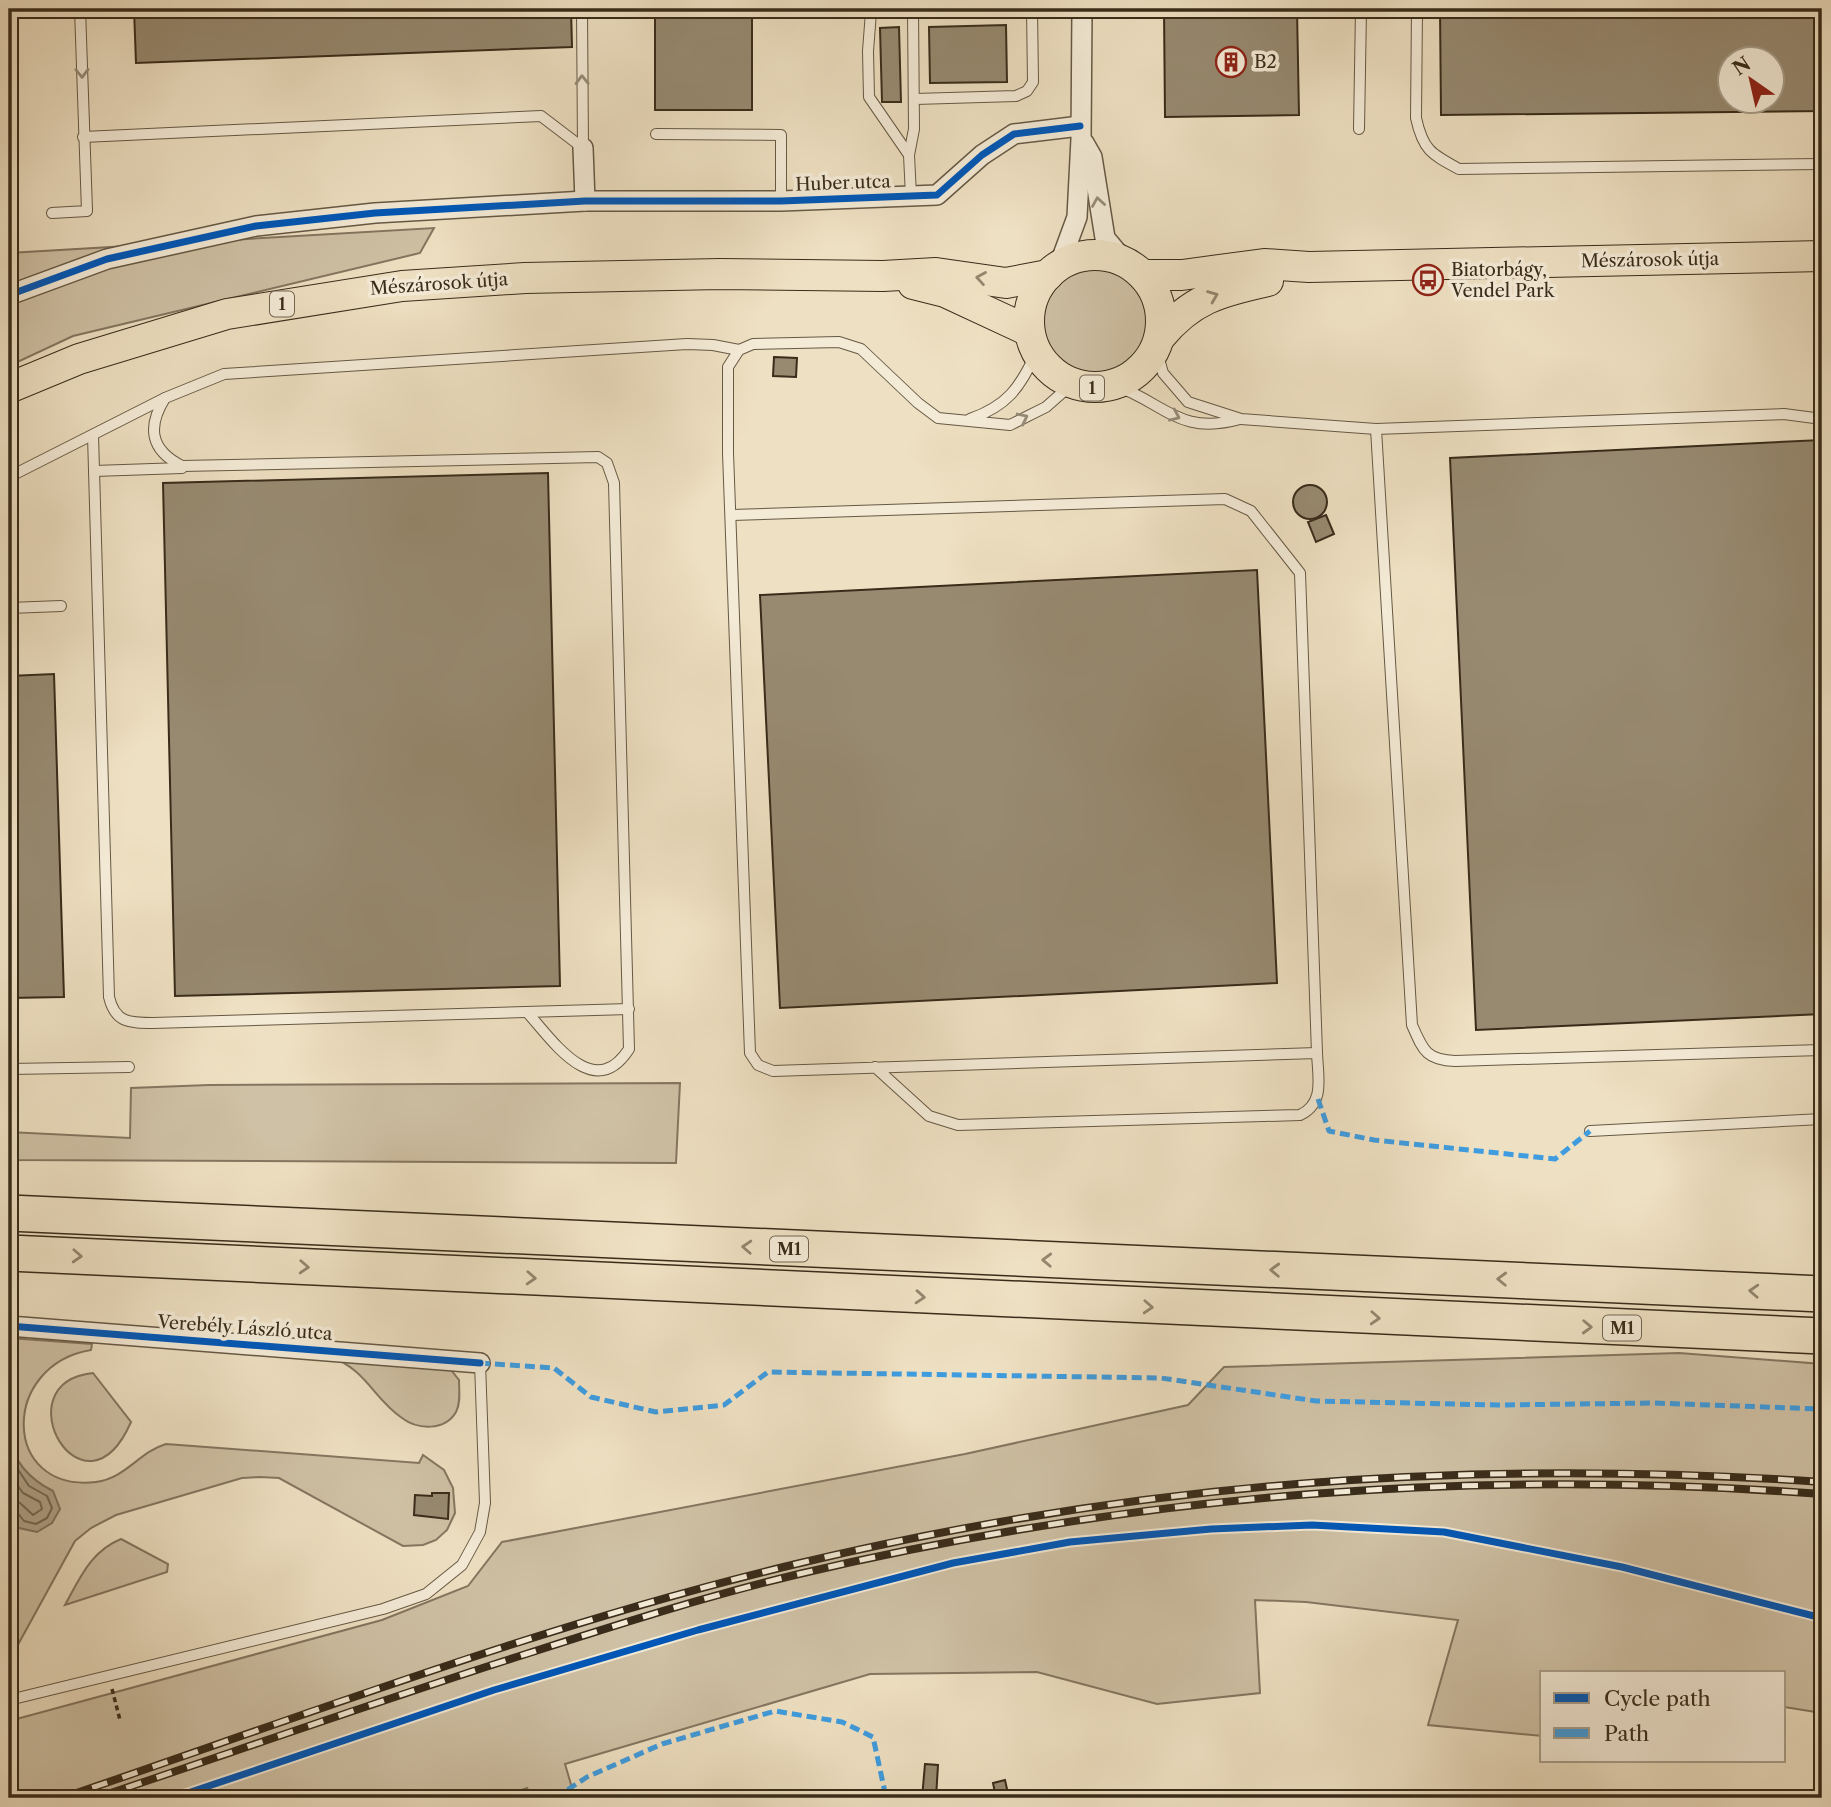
<svg xmlns="http://www.w3.org/2000/svg" width="1831" height="1807" font-family="'Libre Caslon Text',serif">
	<style>
		.green { fill: #cfc1a5; stroke: #847660; stroke-width: 2 }
		.water { fill: #b0a389; stroke: #80735d; stroke-width: 2 }
		.lines { fill: none; stroke-linecap: round; stroke-linejoin: round }
		.shore { stroke: #746852; stroke-width: 2 }
		.building { fill: #978a71; stroke: #392c1a; stroke-width: 2; fill-rule: evenodd }
		.service-casing { stroke: #665944; stroke-width: 12 }
		.minor-casing { stroke: #665944; stroke-width: 22 }
		.primary-casing { stroke: #392c1a; stroke-width: 32 }
		.motorway-casing { stroke: #392c1a; stroke-width: 38 }
		.path { stroke: #392c1a; stroke-width: 3.5; stroke-dasharray: 5 3.5; stroke-linecap: butt }
		.service { stroke: #f4ebd7; stroke-width: 10 }
		.minor { stroke: #f4ebd7; stroke-width: 19 }
		.primary { stroke: #eee0c2; stroke-width: 30 }
		.motorway { stroke: #eee0c2; stroke-width: 35 }
		.rail-casing { stroke: #392c1a; stroke-width: 8 }
		.rail { stroke: #f4ebd7; stroke-width: 5; stroke-dasharray: 16; stroke-linecap: butt }
		.quiet { stroke: #3e9cdf; stroke-width: 5; stroke-dasharray: 10 5; stroke-linecap: butt }
		.cycleway-casing { stroke: #f4ebd7; stroke-width: 11 }
		.cycleway { stroke: #0057b8; stroke-width: 7 }
		.oneway { stroke: #968c78 }
		.oneway2 { stroke: #94866e }
		.labels { text-anchor: middle; dominant-baseline: central; stroke-width: 7; stroke-linejoin: round; paint-order: stroke }
		.shield { fill: #f4ebd7; stroke: #716553; stroke-width: 2 }
		.shield-label { font-size: 16px; font-weight: bold; fill: #392c1a }
		.poi-label { font-size: 18px; fill: #392c1a; stroke: #f4ebd7; text-anchor: start }
		.street-label { font-size: 18px; fill: #392c1a; stroke: #f4ebd7 }
	</style>
	<rect width="100%" height="100%" fill="#eee0c2"/>
	<filter id="stains"><feTurbulence type="fractalNoise" baseFrequency=".00286" numOctaves="4"/><feColorMatrix values="0 0 0 0 .2 0 0 0 0 .09 0 0 0 0 .02 0 0 0 .5 -.17"/></filter>
	<radialGradient id="worn" r=".72"><stop offset=".6" stop-color="#630" stop-opacity="0"/><stop offset="1" stop-color="#630" stop-opacity=".3"/></radialGradient>
	<!-- green -->
	<g class="green">
		<polygon points="434,228 420,253 73,336 9,366 9,253"/>
		<circle cx="1095" cy="321" r="52"/>
		<polygon points="680,1083 676,1163 9,1160 9,1132 130,1138 131,1088 209,1085"/>
		<path d="M9,1338L92,1344L91,1350C0,1365 1,1493 96,1482C126,1478 139,1452 166,1444L419,1463L423,1455L444,1470L453,1488L455,1513L447,1530L436,1540L423,1545L403,1546L279,1478L260,1477L242,1478L116,1515L91,1528L75,1541L9,1661Z"/>
		<polygon points="1679,1353 1822,1364 1822,1713 1784,1707 1784,1672 1542,1672 1542,1736 1428,1725 1458,1620 1306,1602 1255,1600 1260,1693 1157,1704 1037,1672 870,1674 565,1764 575,1798 533,1798 527,1788 499,1798 9,1798 9,1721 382,1620 468,1586 502,1542 965,1454 1188,1405 1224,1367"/>
		<path d="M328,1355L447,1365L459,1380C459,1390 461,1403 456,1412C445,1431 418,1430 402,1418C372,1397 368,1371 328,1355Z"/>
		<path d="M93,1373L131,1422C84,1529 0,1383 93,1373Z"/>
		<path d="M121,1539L168,1564L167,1572L65,1605C80,1578 91,1551 121,1539Z"/>
	</g>
	<!-- water -->
	<path class="water" d="M9,1437C14,1462 31,1480 53,1491L60,1509L52,1523L37,1532L19,1528L9,1512Z"/>
	<g class="lines">
		<!-- shore -->
		<g class="shore">
			<polyline points="9,1456 29,1486 47,1496 52,1508 47,1518 36,1524 24,1521 16,1511 9,1509"/>
			<polyline points="9,1474 23,1493 40,1502 42,1509 33,1515 20,1503 9,1500"/>
		</g>
	</g>
	<!-- building -->
	<g class="building">
		<polygon points="134,9 571,9 572,47 136,63"/>
		<rect x="655" y="9" width="97" height="101"/>
		<polygon points="1164,9 1297,9 1299,115 1165,117"/>
		<path d="M1440,9H1822V111L1441,115ZM1730,60H1772V102H1730Z"/>
		<polygon points="1006,25 1007,82 930,83 929,27"/>
		<polygon points="899,27 901,102 882,102 880,28"/>
		<polygon points="774,357 797,358 796,377 773,376"/>
		<polygon points="1821,440 1822,1014 1476,1030 1450,458"/>
		<polygon points="548,473 560,986 175,996 163,483"/>
		<circle cx="1310" cy="502" r="17"/>
		<polygon points="1326,515 1334,534 1316,542 1308,522"/>
		<polygon points="1257,570 1277,983 780,1008 760,595"/>
		<polygon points="54,674 64,997 9,998 9,676"/>
		<polygon points="432,1493 449,1493 448,1519 414,1515 415,1495 432,1496"/>
		<polygon points="925,1764 938,1765 936,1798 922,1798"/>
		<polygon points="1005,1780 1009,1798 996,1798 993,1783"/>
	</g>
	<g class="lines">
		<!-- service casing -->
		<g class="service-casing">
			<g id="service">
				<polyline points="582,9 583,148"/>
				<path d="M1417,9L1416,118C1423,150 1431,154 1459,169L1822,164"/>
				<polyline points="915,99 1016,96 1027,91 1033,82 1032,9"/>
				<polyline points="1359,129 1361,9"/>
				<polyline points="656,134 781,135 781,201"/>
				<polyline points="83,137 541,116 583,148"/>
				<polyline points="909,155 914,129 913,10"/>
				<polyline points="911,196 909,155 869,97 868,51 871,12 954,9"/>
				<polyline points="52,213 87,211 80,9"/>
				<polyline points="1156,348 1163,373 1188,402 1241,419 1376,429 1784,414 1822,419"/>
				<path d="M1114,385C1165,403 1179,436 1240,419"/>
				<path d="M165,398C147,427 150,450 182,466L598,457L607,463L614,483L629,1049C594,1103 553,1041 527,1012"/>
				<path d="M970,419C1007,406 1020,388 1036,353"/>
				<path d="M1376,429L1412,1025C1423,1050 1426,1060 1455,1061L1822,1050"/>
				<path d="M93,435L109,997C115,1023 130,1023 153,1023L629,1009"/>
				<polyline points="94,471 182,468"/>
				<polyline points="9,477 165,398 224,374 687,344 713,345 739,350"/>
				<polyline points="732,515 1225,499 1251,511 1300,573 1317,1053"/>
				<polyline points="9,608 61,606"/>
				<path d="M875,1067L929,1116L958,1125L1300,1115C1325,1103 1318,1078 1317,1053L773,1071L758,1065L750,1053L728,453V367L739,350L753,344L839,342L861,349L918,403L938,418L1010,425L1046,407L1072,384"/>
				<polyline points="9,1069 129,1067"/>
				<polyline points="1590,1131 1822,1119"/>
				<polyline points="9,1700 383,1609 426,1594 462,1565 480,1532 485,1503 480,1363"/>
			</g>
		</g>
		<!-- minor casing -->
		<g class="minor-casing">
			<g id="minor">
				<polyline points="1084,143 1092,157 1105,238 1125,262"/>
				<polyline points="583,148 585,201"/>
				<polyline points="1059,266 1077,217 1081,139 1082,9"/>
				<polyline points="9,295 107,259 256,226 375,213 585,201 781,201 937,195 982,155 1014,134 1080,126"/>
				<polyline points="9,1326 480,1363"/>
			</g>
		</g>
		<!-- primary casing -->
		<g class="primary-casing">
			<g id="primary">
				<circle cx="1095" cy="321" r="66"/>
				<polyline points="1143,275 1182,275 1264,264 1309,267 1822,256"/>
				<polyline points="913,284 945,292 1029,331"/>
				<path d="M1160,337C1192,298 1220,292 1268,281"/>
				<polyline points="9,388 79,359 227,314 402,286 525,278 720,274 883,276 936,273 1006,283 1048,275"/>
			</g>
		</g>
		<!-- motorway casing -->
		<g class="motorway-casing">
			<g id="motorway">
				<polyline points="9,1213 1822,1294"/>
				<polyline points="9,1253 1822,1336"/>
			</g>
		</g>
		<!-- path -->
		<polyline class="path" points="112,1689 120,1720"/>
		<!-- service -->
		<use href="#service" class="service"/>
		<!-- minor -->
		<use href="#minor" class="minor"/>
		<!-- primary -->
		<use href="#primary" class="primary"/>
		<!-- motorway -->
		<use href="#motorway" class="motorway"/>
		<!-- rail casing -->
		<g class="rail-casing">
			<g id="rail">
				<path d="M62,1798C303,1716 548,1623 796,1564C1139,1482 1471,1458 1822,1482"/>
				<path d="M96,1798C239,1750 382,1700 526,1654C616,1625 707,1596 799,1574C1140,1494 1473,1468 1822,1494"/>
			</g>
		</g>
		<!-- rail -->
		<use href="#rail" class="rail"/>
		<!-- quiet -->
		<g class="quiet">
			<polyline points="1318,1099 1329,1131 1374,1140 1555,1159 1590,1131"/>
			<polyline points="480,1363 554,1368 591,1397 656,1412 724,1405 768,1372 1161,1378 1316,1401 1498,1405 1654,1403 1822,1409"/>
			<polyline points="555,1798 587,1777 662,1744 775,1711 842,1722 873,1737 886,1797"/>
		</g>
		<!-- cycleway casing -->
		<g class="cycleway-casing">
			<g id="cycleway">
				<polyline points="9,295 107,259 256,226 375,213 585,201 781,201 937,195 982,155 1014,134 1080,126"/>
				<polyline points="9,1326 480,1363"/>
				<polyline points="173,1798 494,1690 698,1630 953,1563 1070,1542 1211,1529 1312,1525 1444,1532 1622,1567 1822,1618"/>
			</g>
		</g>
		<!-- cycleway -->
		<use href="#cycleway" class="cycleway"/>
	</g>
	<!-- one-way arrows -->
	<defs><path id="oneway-chevron" d="M-2-3.5L2.5 0L-2 3.5" fill="none" stroke-width="1.6" stroke-linecap="round" stroke-linejoin="round" transform="scale(1.75)"/></defs>
	<g class="oneway">
		<use href="#oneway-chevron" transform="translate(82 73) rotate(89)"/>
		<use href="#oneway-chevron" transform="translate(582 80) rotate(-91)"/>
		<use href="#oneway-chevron" transform="translate(1098 202) rotate(-99)"/>
		<use href="#oneway-chevron" transform="translate(1175 416) rotate(24)"/>
		<use href="#oneway-chevron" transform="translate(1023 418) rotate(-26)"/>
	</g>
	<g class="oneway2">
		<use href="#oneway-chevron" transform="translate(981 278) rotate(-170)"/>
		<use href="#oneway-chevron" transform="translate(1213 296) rotate(-22)"/>
		<use href="#oneway-chevron" transform="translate(747 1247) rotate(-177)"/>
		<use href="#oneway-chevron" transform="translate(77 1256) rotate(3)"/>
		<use href="#oneway-chevron" transform="translate(1047 1260) rotate(-178)"/>
		<use href="#oneway-chevron" transform="translate(304 1267) rotate(3)"/>
		<use href="#oneway-chevron" transform="translate(1275 1270) rotate(-178)"/>
		<use href="#oneway-chevron" transform="translate(531 1278) rotate(3)"/>
		<use href="#oneway-chevron" transform="translate(1502 1279) rotate(-178)"/>
		<use href="#oneway-chevron" transform="translate(1754 1291) rotate(-177)"/>
		<use href="#oneway-chevron" transform="translate(920 1297) rotate(4)"/>
		<use href="#oneway-chevron" transform="translate(1148 1307) rotate(3)"/>
		<use href="#oneway-chevron" transform="translate(1375 1318) rotate(3)"/>
		<use href="#oneway-chevron" transform="translate(1587 1327) rotate(2)"/>
	</g>
	<!-- icons -->
	<defs>
		<g id="building-ring" transform="scale(1.575)"><circle r="9.5" fill="#f4ebd7" stroke="#8f2418" stroke-width="1.5"/><path d="M-4-6H4V6H1V3H-1V6H-4ZM-2.5-4.3h1.7v1.8h-1.7ZM.8-4.3h1.7v1.8H.8ZM-2.5-1h1.7V.8h-1.7ZM.8-1h1.7V.8H.8Z" fill="#8f2418"/></g>
		<g id="bus-ring" transform="scale(1.575)"><circle r="9.5" fill="#f4ebd7" stroke="#8f2418" stroke-width="1.5"/><path d="M-5-6H5V4H4V6H2V4H-2V6H-4V4H-5ZM-3.5-4V0h7V-4ZM-3.5 1.2v1.5H-2V1.2ZM2 1.2v1.5H3.5V1.2Z" fill="#8f2418"/></g>
	</defs>
	<g fill-rule="evenodd">
		<use href="#building-ring" x="1231" y="62"/>
		<use href="#bus-ring" x="1428" y="280"/>
	</g>
	<g class="labels">
		<!-- shield labels -->
		<g class="shield">
			<rect x="270" y="291.5" width="24" height="25" rx="5"/>
			<rect x="1080" y="375.5" width="24" height="25" rx="5"/>
			<rect x="770" y="1236.5" width="38" height="25" rx="5"/>
			<rect x="1603" y="1315.5" width="38" height="25" rx="5"/>
		</g>
		<g class="shield-label">
			<text x="282" y="304">1</text>
			<text x="1092" y="388">1</text>
			<text x="789" y="1249">M1</text>
			<text x="1622" y="1328">M1</text>
		</g>
		<!-- poi labels -->
		<g class="poi-label">
			<text x="1254" y="62">B2</text>
			<text x="1451" y="270">Biatorbágy,<tspan x="1451" dy="21">Vendel Park</tspan></text>
		</g>
		<!-- street labels -->
		<g class="street-label">
			<text transform="translate(843 183) rotate(-2)">Huber utca</text>
			<text transform="translate(1650 260) rotate(-1)">Mészárosok útja</text>
			<text transform="translate(439 284) rotate(-4)">Mészárosok útja</text>
			<text transform="translate(245 1328) rotate(4)">Verebély László utca</text>
		</g>
	</g>
	<!-- margin -->
	<rect width="1831" height="1807" fill="none" stroke="#eee0c2" stroke-width="35"/>
	<rect x="10" y="10" width="1810" height="1786" fill="none" stroke="#392c1a" stroke-width="3.5"/>
	<rect x="18" y="18" width="1796" height="1772" fill="none" stroke="#392c1a" stroke-width="2"/>
	<!-- legend -->
	<rect x="1540" y="1671" width="245" height="91" fill="#f4ebd7" stroke="#a99f8b" stroke-width="2"/>
	<rect x="1554" y="1693" width="35" height="10" fill="#0057b8" stroke="#a99f8b" stroke-width="2"/>
	<text x="1604" y="1706" font-size="21" fill="#392c1a">Cycle path</text>
	<rect x="1554" y="1728" width="35" height="10" fill="#3e9cdf" stroke="#a99f8b" stroke-width="2"/>
	<text x="1604" y="1741" font-size="21" fill="#392c1a">Path</text>
	<!-- north arrow -->
	<g transform="translate(1751 80) rotate(326)"><circle r="33" fill="#f4ebd7" stroke="#a99f8b" stroke-width="2"/>
	<path d="M0-5L12 26L0 18L-12 26Z" fill="#8f2418"/>
	<text y="-10" font-size="19" font-weight="bold" text-anchor="middle" fill="#392c1a">N</text>
	</g>
	<rect width="100%" height="100%" filter="url(#stains)"/>
	<rect width="100%" height="100%" fill="url(#worn)"/>
</svg>
